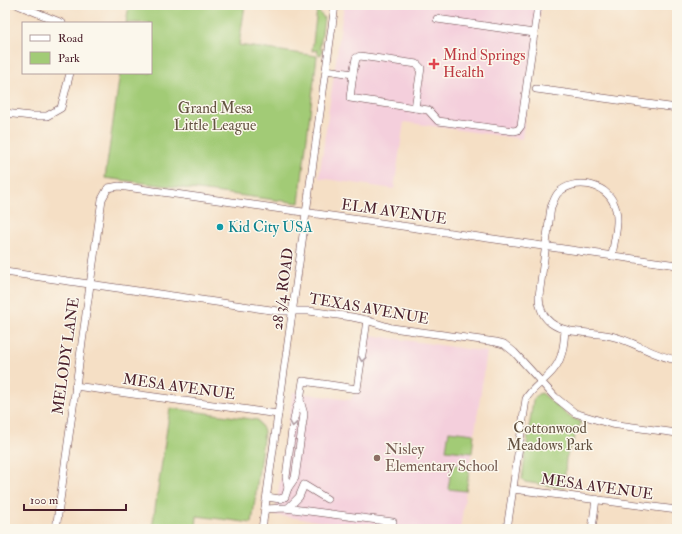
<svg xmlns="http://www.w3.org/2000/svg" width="682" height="534" font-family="'IM FELL Double Pica',serif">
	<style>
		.built { fill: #f4cfdc }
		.green { fill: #a2cb76; stroke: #767550 }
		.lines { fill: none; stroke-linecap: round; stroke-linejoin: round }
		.minor-casing { stroke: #643c42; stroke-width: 8 }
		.minor { stroke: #fff; stroke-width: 7 }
		.oneway { stroke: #ae9aa0 }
		.health-dot { fill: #e0444e; stroke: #fbf7ec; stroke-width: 1.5 }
		.culture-dot { fill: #0f9aa8; stroke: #fbf7ec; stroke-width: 1.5 }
		.education-dot { fill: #8d6e63; stroke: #fbf7ec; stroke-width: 1.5 }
		.labels { text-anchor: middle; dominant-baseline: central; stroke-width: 3; stroke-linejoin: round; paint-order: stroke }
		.health-label { font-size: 15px; fill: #be3a42; stroke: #fbf7ec; text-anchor: start }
		.park-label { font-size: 15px; fill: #645342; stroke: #fbf7ec }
		.street-label { font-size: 15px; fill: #4a1f2b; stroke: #fbf7ec }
		.culture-label { font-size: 15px; fill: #0d838f; stroke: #fbf7ec; text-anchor: start }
		.education-label { font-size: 15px; fill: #785e54; stroke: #fbf7ec; text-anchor: start }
	</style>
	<rect width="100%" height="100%" fill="#fbf7ec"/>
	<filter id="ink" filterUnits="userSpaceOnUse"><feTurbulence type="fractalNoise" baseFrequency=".025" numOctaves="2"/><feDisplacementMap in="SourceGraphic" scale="8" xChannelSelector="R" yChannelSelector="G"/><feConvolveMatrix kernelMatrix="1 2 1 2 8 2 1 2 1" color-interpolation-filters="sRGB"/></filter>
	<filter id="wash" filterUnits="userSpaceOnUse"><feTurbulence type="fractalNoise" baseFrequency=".012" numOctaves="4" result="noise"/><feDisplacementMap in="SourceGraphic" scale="16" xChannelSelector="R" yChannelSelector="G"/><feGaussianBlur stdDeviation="0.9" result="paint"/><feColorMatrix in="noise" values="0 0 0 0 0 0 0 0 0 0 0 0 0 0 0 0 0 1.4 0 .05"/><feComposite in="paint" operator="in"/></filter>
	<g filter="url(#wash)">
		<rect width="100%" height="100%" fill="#f5dfc5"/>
		<!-- built -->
		<g class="built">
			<polygon points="344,5 541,5 522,139 404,122 394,189 319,178"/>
			<polygon points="370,335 487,352 460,529 371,529 275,515 293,392 350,400 362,386"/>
		</g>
		<!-- green -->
		<g class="green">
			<polygon points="129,5 245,5 239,45 317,56 299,203 105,178 120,73 151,73 151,23 126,23"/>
			<polygon points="317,9 324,18 320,48 322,49 321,55 318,54 317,50 312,51"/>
			<polygon points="542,393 568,416 581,422 566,458 564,488 525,482 522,479 533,400 538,394"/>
			<polygon points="170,408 258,420 264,431 252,523 197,516 196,529 152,529"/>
			<polygon points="449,431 474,434 472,453 446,450"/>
			<polygon points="452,464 470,466 466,491 448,489"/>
		</g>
	</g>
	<g filter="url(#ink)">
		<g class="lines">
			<!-- minor casing -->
			<g class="minor-casing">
				<g id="minor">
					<polyline points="18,5 62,23"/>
					<polyline points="437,19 534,33"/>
					<polyline points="326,70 353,74 350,98 428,110 438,121 514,131 518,130 521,126 538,5"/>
					<polyline points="353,74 356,58 360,56 417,64 421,68 415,108"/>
					<polyline points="536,89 677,108"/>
					<polyline points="5,113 31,116 47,116 61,108 70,73"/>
					<path d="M612,256C614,240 621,219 614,204C606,183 574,177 558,193C555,196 553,203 551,207L539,296C539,307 542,316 551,323C567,335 591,331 611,336C634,341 653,356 677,360"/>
					<polyline points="5,272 278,311 309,311 352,317 366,320 392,328 496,342 504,344 514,352 555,397 575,413 611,424 677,433"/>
					<polyline points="75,386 278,414"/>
					<polyline points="288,488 286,477 292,430 296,409 300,400 303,381 357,389 367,320"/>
					<polyline points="513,489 677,510"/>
					<polyline points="267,497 280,499 285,497 288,488 295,478 304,414 300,400"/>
					<polyline points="288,508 299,497 304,485 327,499"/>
					<polyline points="265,509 285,508 393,522"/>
					<polyline points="56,529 102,199 108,188 119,186 677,265"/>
					<polyline points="262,529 335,5"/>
					<path d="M507,529L526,399C530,389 547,379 554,369C563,358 564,343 565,330"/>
					<polyline points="592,529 596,499"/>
					<polyline points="676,529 677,522"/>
				</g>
			</g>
			<!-- minor -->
			<use href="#minor" class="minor"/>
		</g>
		<!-- one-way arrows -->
		<defs><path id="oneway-chevron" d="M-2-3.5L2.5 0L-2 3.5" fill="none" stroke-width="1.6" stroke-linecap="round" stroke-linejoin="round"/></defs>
		<g class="oneway">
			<use href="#oneway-chevron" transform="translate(362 359) rotate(99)"/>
			<use href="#oneway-chevron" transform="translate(293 424) rotate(99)"/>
		</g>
	</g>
	<!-- markers -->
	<path class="health-dot" d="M432 58h4v4h4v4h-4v4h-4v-4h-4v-4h4z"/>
	<circle class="culture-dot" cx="220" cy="227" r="4"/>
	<circle class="education-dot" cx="377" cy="458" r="4"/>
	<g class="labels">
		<!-- health labels -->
		<g class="health-label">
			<text x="443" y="55">Mind Springs<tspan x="443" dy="17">Health</tspan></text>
		</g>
		<!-- park labels -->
		<g class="park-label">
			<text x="215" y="108">Grand Mesa<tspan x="215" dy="17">Little League</tspan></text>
			<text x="550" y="428">Cottonwood<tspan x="550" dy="17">Meadows Park</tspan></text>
		</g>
		<!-- street labels -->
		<g class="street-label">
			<text transform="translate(394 212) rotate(8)">ELM AVENUE</text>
			<text transform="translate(283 289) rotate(-82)">28 3/4 ROAD</text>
			<text transform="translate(369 309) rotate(10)">TEXAS AVENUE</text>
			<text transform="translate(66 356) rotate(-82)">MELODY LANE</text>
			<text transform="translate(179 387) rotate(8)">MESA AVENUE</text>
			<text transform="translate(597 487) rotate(8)">MESA AVENUE</text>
		</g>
		<!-- culture labels -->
		<g class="culture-label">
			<text x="228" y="227">Kid City USA</text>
		</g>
		<!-- education labels -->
		<g class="education-label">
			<text x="385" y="449">Nisley<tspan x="385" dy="17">Elementary School</tspan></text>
		</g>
	</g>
	<!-- margin -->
	<rect width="682" height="534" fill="none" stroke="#fbf7ec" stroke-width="20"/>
	<!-- legend -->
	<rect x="22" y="22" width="130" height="52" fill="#fbf7ec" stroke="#b4a19f"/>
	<rect x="30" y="35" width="20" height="6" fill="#ffffff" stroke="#b4a19f"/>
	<text x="58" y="42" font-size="12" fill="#4a1f2b">Road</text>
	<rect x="30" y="52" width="20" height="12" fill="#a2cb76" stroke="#b4a19f"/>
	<text x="58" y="62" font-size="12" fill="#4a1f2b">Park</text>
	<!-- scale -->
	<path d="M24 504v6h102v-6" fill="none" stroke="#4a1f2b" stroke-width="2"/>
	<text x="30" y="504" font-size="12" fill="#4a1f2b" stroke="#fbf7ec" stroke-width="3" paint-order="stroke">100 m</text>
</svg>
